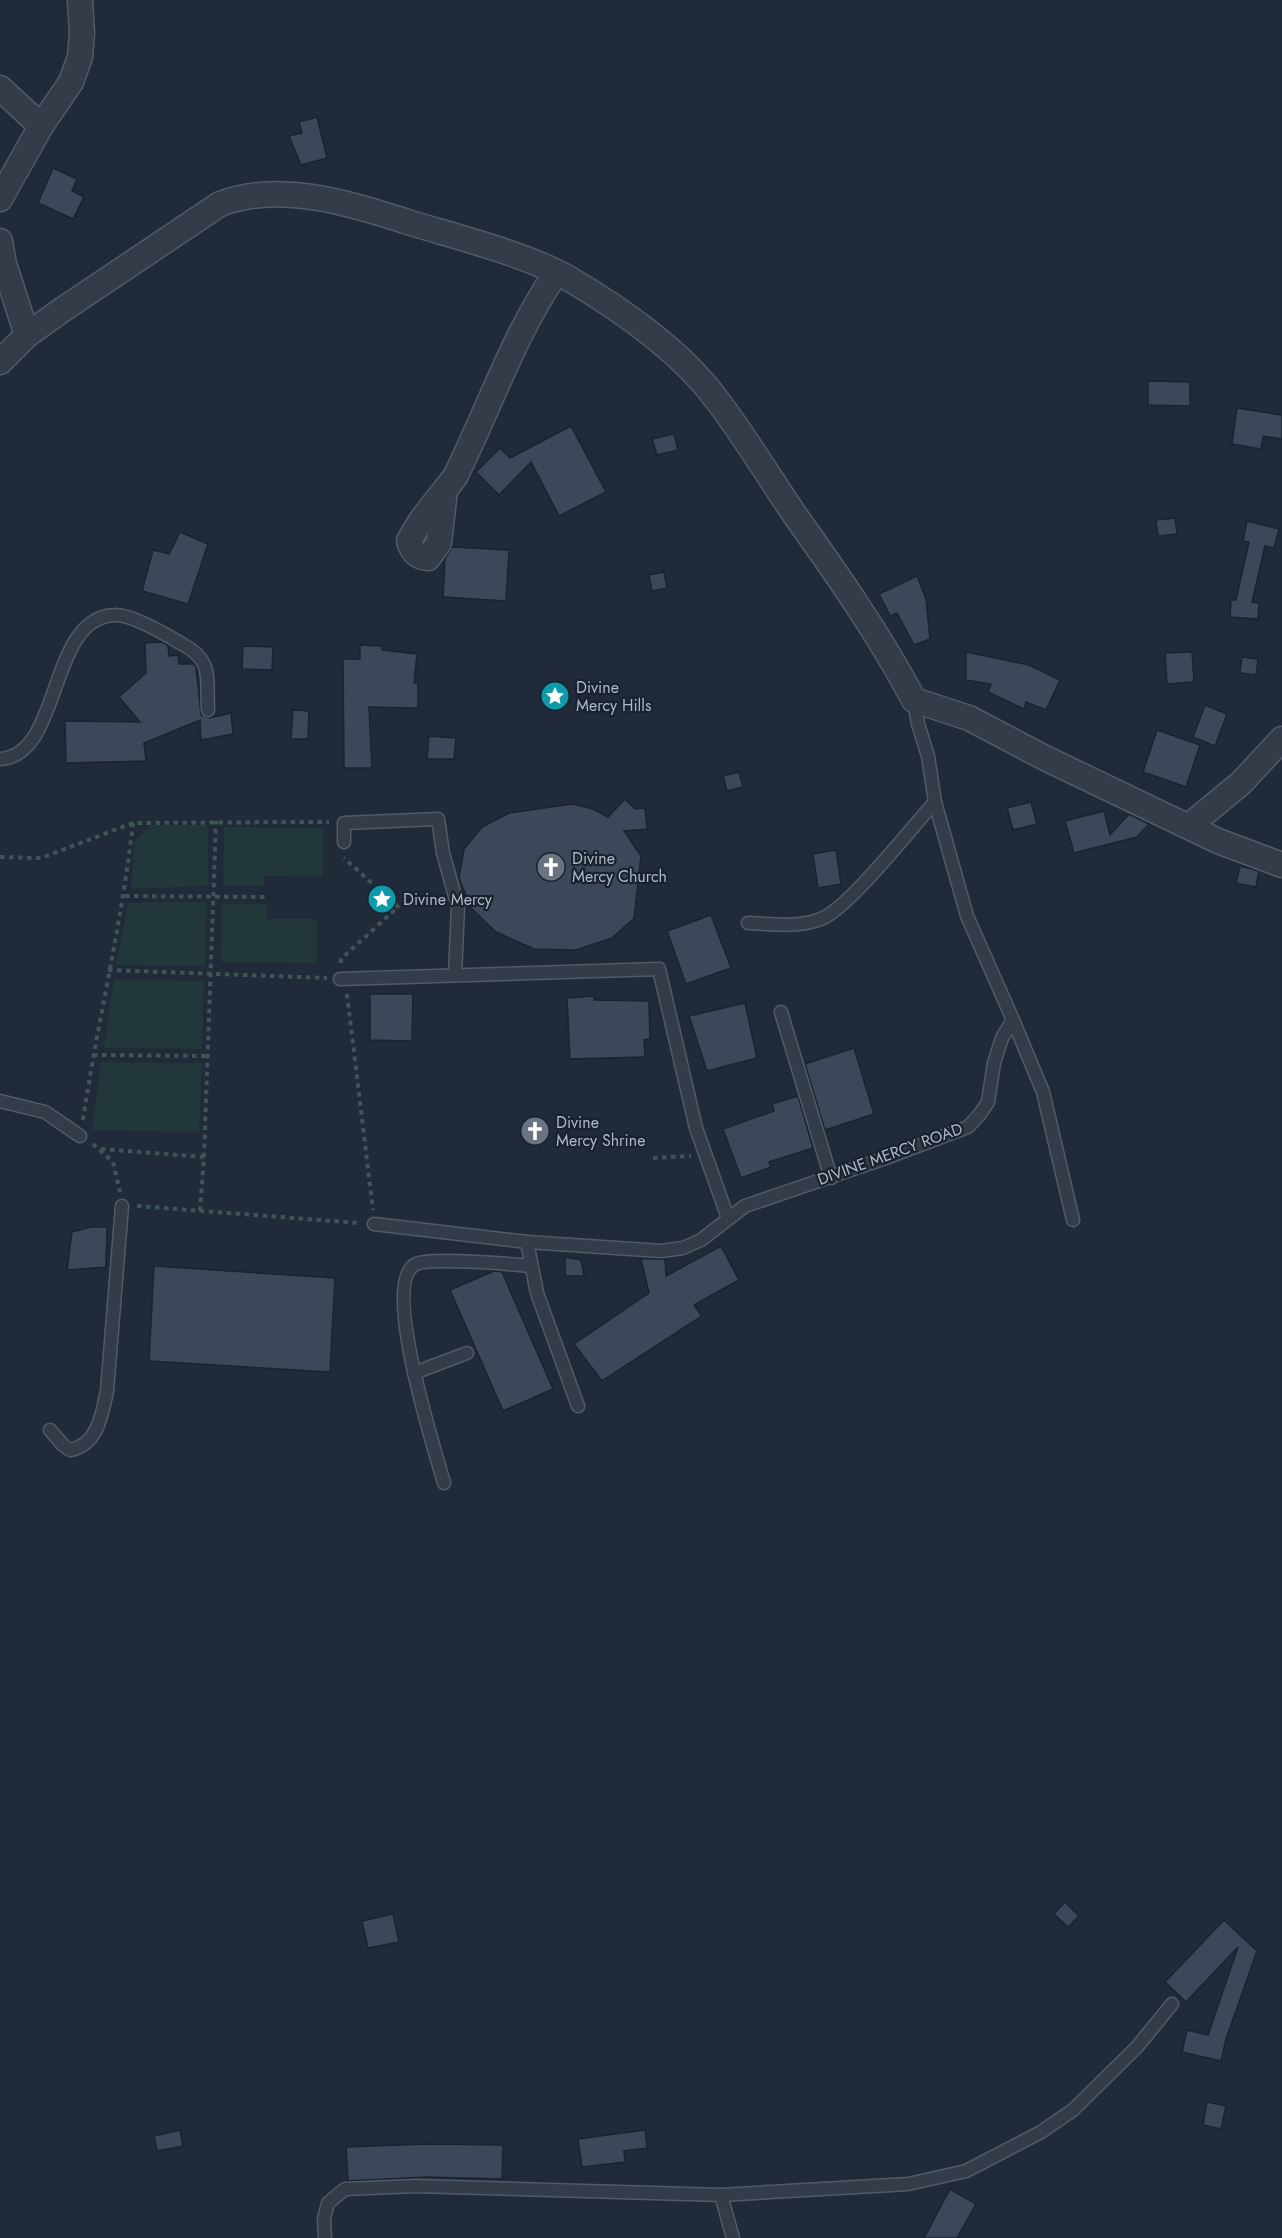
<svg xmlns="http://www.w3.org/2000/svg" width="1282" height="2238" font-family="Jost,sans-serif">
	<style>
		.green { fill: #22373a }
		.building { fill: #3c4859; stroke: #1b2330; stroke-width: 1.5 }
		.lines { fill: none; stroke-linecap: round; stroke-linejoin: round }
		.service-casing { stroke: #515a67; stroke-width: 15 }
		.minor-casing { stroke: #515a67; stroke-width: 27 }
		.path { stroke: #405457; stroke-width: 4; stroke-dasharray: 4.5 4.5; stroke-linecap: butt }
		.service { stroke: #343c49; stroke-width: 12 }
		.minor { stroke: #343c49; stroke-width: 24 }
		.labels { text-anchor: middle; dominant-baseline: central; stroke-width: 4.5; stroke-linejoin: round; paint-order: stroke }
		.poi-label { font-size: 16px; fill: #aeb7c6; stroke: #19222e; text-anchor: start }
		.street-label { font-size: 16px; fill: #aeb7c6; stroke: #19222e }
	</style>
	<rect width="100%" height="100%" fill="#202a39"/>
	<!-- green -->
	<g class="green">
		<polygon points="151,825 208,825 208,886 131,889 134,842"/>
		<polygon points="224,827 323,828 323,877 265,876 264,886 223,886"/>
		<polygon points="207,902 205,966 116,965 128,903"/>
		<polygon points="222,904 267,904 267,919 317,919 317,963 221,962"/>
		<polygon points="114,980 204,981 202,1049 104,1048"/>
		<polygon points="101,1062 202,1063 199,1132 92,1130"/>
	</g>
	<!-- building -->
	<g class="building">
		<polygon points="317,117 327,158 301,165 289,136 302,133 299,122"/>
		<polygon points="53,168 77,179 72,191 84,197 73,219 38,203"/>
		<polygon points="1148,381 1190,382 1190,406 1148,405"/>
		<polygon points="1237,408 1282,415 1282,439 1263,436 1261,449 1232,444"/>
		<polygon points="571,426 606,492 559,516 531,462 499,495 476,472 500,448 510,458"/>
		<polygon points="674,434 678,450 657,455 652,439"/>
		<polygon points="1175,518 1177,534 1158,536 1156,520"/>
		<polygon points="1247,521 1279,529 1274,548 1265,546 1252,602 1259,603 1258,619 1230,617 1231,600 1236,600 1249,542 1243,541"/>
		<polygon points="180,532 208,544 188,604 142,591 153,550 169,554"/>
		<polygon points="452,547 509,550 506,601 443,597 445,559"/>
		<polygon points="664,572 667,588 652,591 649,575"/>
		<polygon points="917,576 926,599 930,639 914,645 897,613 890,616 879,594"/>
		<polygon points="162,642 168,646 169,656 178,655 179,664 194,664 196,667 201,715 209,718 231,713 233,734 201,740 200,720 144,743 146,761 66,763 65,721 140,722 119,697 146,673 145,643"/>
		<polygon points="360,645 382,646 382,650 417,654 414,683 418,683 418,708 369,707 372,768 344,768 343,659 360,659"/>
		<polygon points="243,646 273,647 272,670 242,669"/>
		<polygon points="966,652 1029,665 1060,680 1046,710 1026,702 1024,709 988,692 991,684 966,680"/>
		<polygon points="1192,652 1194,682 1167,684 1165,653"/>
		<polygon points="1242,657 1258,659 1256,675 1240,673"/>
		<polygon points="1205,705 1227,714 1215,746 1193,737"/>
		<polygon points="293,710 309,711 308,739 291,739"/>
		<polygon points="1157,730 1200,745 1186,787 1143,772"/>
		<polygon points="429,736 456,738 454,759 427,759"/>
		<polygon points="739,772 743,787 727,791 723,776"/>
		<polygon points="625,799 635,809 645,808 647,829 624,831 641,856 634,918 612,938 576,950 534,949 496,932 471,908 459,878 464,849 482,827 509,813 572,804 593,809 608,817"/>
		<polygon points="1031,802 1037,824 1013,830 1007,808"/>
		<polygon points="1104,811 1110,835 1129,814 1149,824 1137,837 1074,853 1065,821"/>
		<polygon points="836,850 841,884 818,888 813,854"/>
		<polygon points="1240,866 1259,871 1256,887 1236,883"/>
		<polygon points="711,915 731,968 686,984 667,931"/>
		<polygon points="370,994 413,994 412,1041 370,1040"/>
		<polygon points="594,996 594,1000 649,1001 650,1039 644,1040 645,1057 570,1059 567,998"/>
		<polygon points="745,1003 757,1058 707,1071 689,1016"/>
		<polygon points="854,1048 874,1114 825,1130 805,1064"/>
		<polygon points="798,1096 813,1148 769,1162 771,1167 741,1178 723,1129 774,1111 772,1104"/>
		<polygon points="91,1227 107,1227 106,1267 67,1270 72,1232"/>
		<polygon points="721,1246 739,1280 694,1305 702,1316 602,1381 574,1344 649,1293 641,1259 665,1259 666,1276"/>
		<polygon points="565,1257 581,1260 584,1276 565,1276"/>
		<polygon points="154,1266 335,1278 330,1372 149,1361"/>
		<polygon points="494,1271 502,1272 553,1389 503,1411 450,1290"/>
		<polygon points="1065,1902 1079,1916 1068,1927 1054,1914"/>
		<polygon points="393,1914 399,1942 368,1948 362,1921"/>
		<polygon points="1224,1920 1257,1951 1226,2039 1221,2061 1182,2052 1187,2030 1208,2035 1238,1947 1186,2002 1165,1982"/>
		<polygon points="1207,2102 1226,2106 1221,2129 1203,2125"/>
		<polygon points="180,2130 183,2146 157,2151 154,2136"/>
		<polygon points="645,2130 647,2148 624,2151 625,2162 582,2167 578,2139"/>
		<polygon points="426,2144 503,2145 502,2179 427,2177 348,2181 346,2147"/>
		<polygon points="950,2189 976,2204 957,2238 924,2238"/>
	</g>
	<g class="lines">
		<!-- service casing -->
		<g class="service-casing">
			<g id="service">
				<path d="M0,759C63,756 47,617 115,615C131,614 167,635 182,644C214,661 206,677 208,710"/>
				<polyline points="344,842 344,823 438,819 443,853 458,907 455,975"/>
				<path d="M748,923C773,924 797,928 821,919C848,909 912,827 935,802"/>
				<polyline points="340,979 659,969 696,1128 728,1218"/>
				<polyline points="781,1012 831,1178"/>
				<polyline points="1013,1020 1043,1092 1073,1220"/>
				<polyline points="0,1101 45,1112 80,1136"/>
				<polyline points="374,1224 527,1242 661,1251 683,1248 701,1240 745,1206 886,1158 968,1127 980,1114 988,1102 994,1063 1002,1038 1013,1020 967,916 935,802 928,756 918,724 914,700"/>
				<polyline points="527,1242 537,1293 578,1406"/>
				<polyline points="414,1373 467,1353"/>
				<path d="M50,1430L63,1445L70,1450C98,1445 102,1414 107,1391L122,1206"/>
				<path d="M444,1483C435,1450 380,1282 416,1264C430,1257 511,1264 530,1266"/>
				<polyline points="721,2195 733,2238"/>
				<polyline points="325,2238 324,2219 328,2203 345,2189 416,2186 721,2195 908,2184 966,2171 1041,2132 1073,2110 1137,2047 1172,2004"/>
			</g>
		</g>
		<!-- minor casing -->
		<g class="minor-casing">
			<g id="minor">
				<polyline points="0,88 41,126"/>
				<polyline points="0,199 41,126 71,82 80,57 82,33 80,0"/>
				<polyline points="0,241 4,264 27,335"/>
				<path d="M0,362L27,335L62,310L220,204C280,181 348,203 408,222C456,237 526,254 568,278C622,310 680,350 717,400C746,438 770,479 797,518C839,577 880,636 914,700L969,718L1045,758L1218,841L1282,865"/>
				<path d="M445,490L439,543L428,558C417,557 412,552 409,541C421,517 439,498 455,477C489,409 513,336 556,273"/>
				<polyline points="1189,826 1241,783 1282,739"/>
			</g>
		</g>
		<!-- path -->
		<g class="path">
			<polyline points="0,857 41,858 133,823 329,822"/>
			<polyline points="125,896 269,897"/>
			<polyline points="341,963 341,959 398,907 344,858"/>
			<polyline points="108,970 327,978"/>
			<polyline points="347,994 373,1210"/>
			<polyline points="93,1055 207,1056"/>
			<path d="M83,1120C98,1020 122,922 133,823"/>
			<polyline points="93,1144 113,1162 120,1192"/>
			<polyline points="101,1149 204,1157"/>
			<polyline points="653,1158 691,1156"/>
			<polyline points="137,1206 359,1223"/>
			<polyline points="200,1211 204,1157 216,821"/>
		</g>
		<!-- service -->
		<use href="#service" class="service"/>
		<!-- minor -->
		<use href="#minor" class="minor"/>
	</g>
	<!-- icons -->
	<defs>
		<g id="sight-disc" transform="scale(1.5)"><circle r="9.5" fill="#0f9aa8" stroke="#19222e"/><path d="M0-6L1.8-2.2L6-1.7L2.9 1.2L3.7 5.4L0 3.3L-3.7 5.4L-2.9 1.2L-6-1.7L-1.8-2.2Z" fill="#fff"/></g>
		<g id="church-disc" transform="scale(1.5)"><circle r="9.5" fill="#6b7280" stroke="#19222e"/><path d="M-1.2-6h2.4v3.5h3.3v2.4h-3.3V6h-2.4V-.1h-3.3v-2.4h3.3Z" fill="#fff"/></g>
	</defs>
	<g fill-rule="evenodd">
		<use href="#sight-disc" x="555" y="696"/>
		<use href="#church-disc" x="551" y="867"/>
		<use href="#sight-disc" x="382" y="899"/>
		<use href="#church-disc" x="535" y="1131"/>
	</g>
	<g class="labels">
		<!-- poi labels -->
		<g class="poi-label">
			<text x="576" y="687">Divine<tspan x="576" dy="18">Mercy Hills</tspan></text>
			<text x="572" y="858">Divine<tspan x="572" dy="18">Mercy Church</tspan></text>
			<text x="403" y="899">Divine Mercy</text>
			<text x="556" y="1122">Divine<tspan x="556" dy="18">Mercy Shrine</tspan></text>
		</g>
		<!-- street labels -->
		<g class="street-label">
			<text transform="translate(890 1154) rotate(-20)">DIVINE MERCY ROAD</text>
		</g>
	</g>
</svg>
